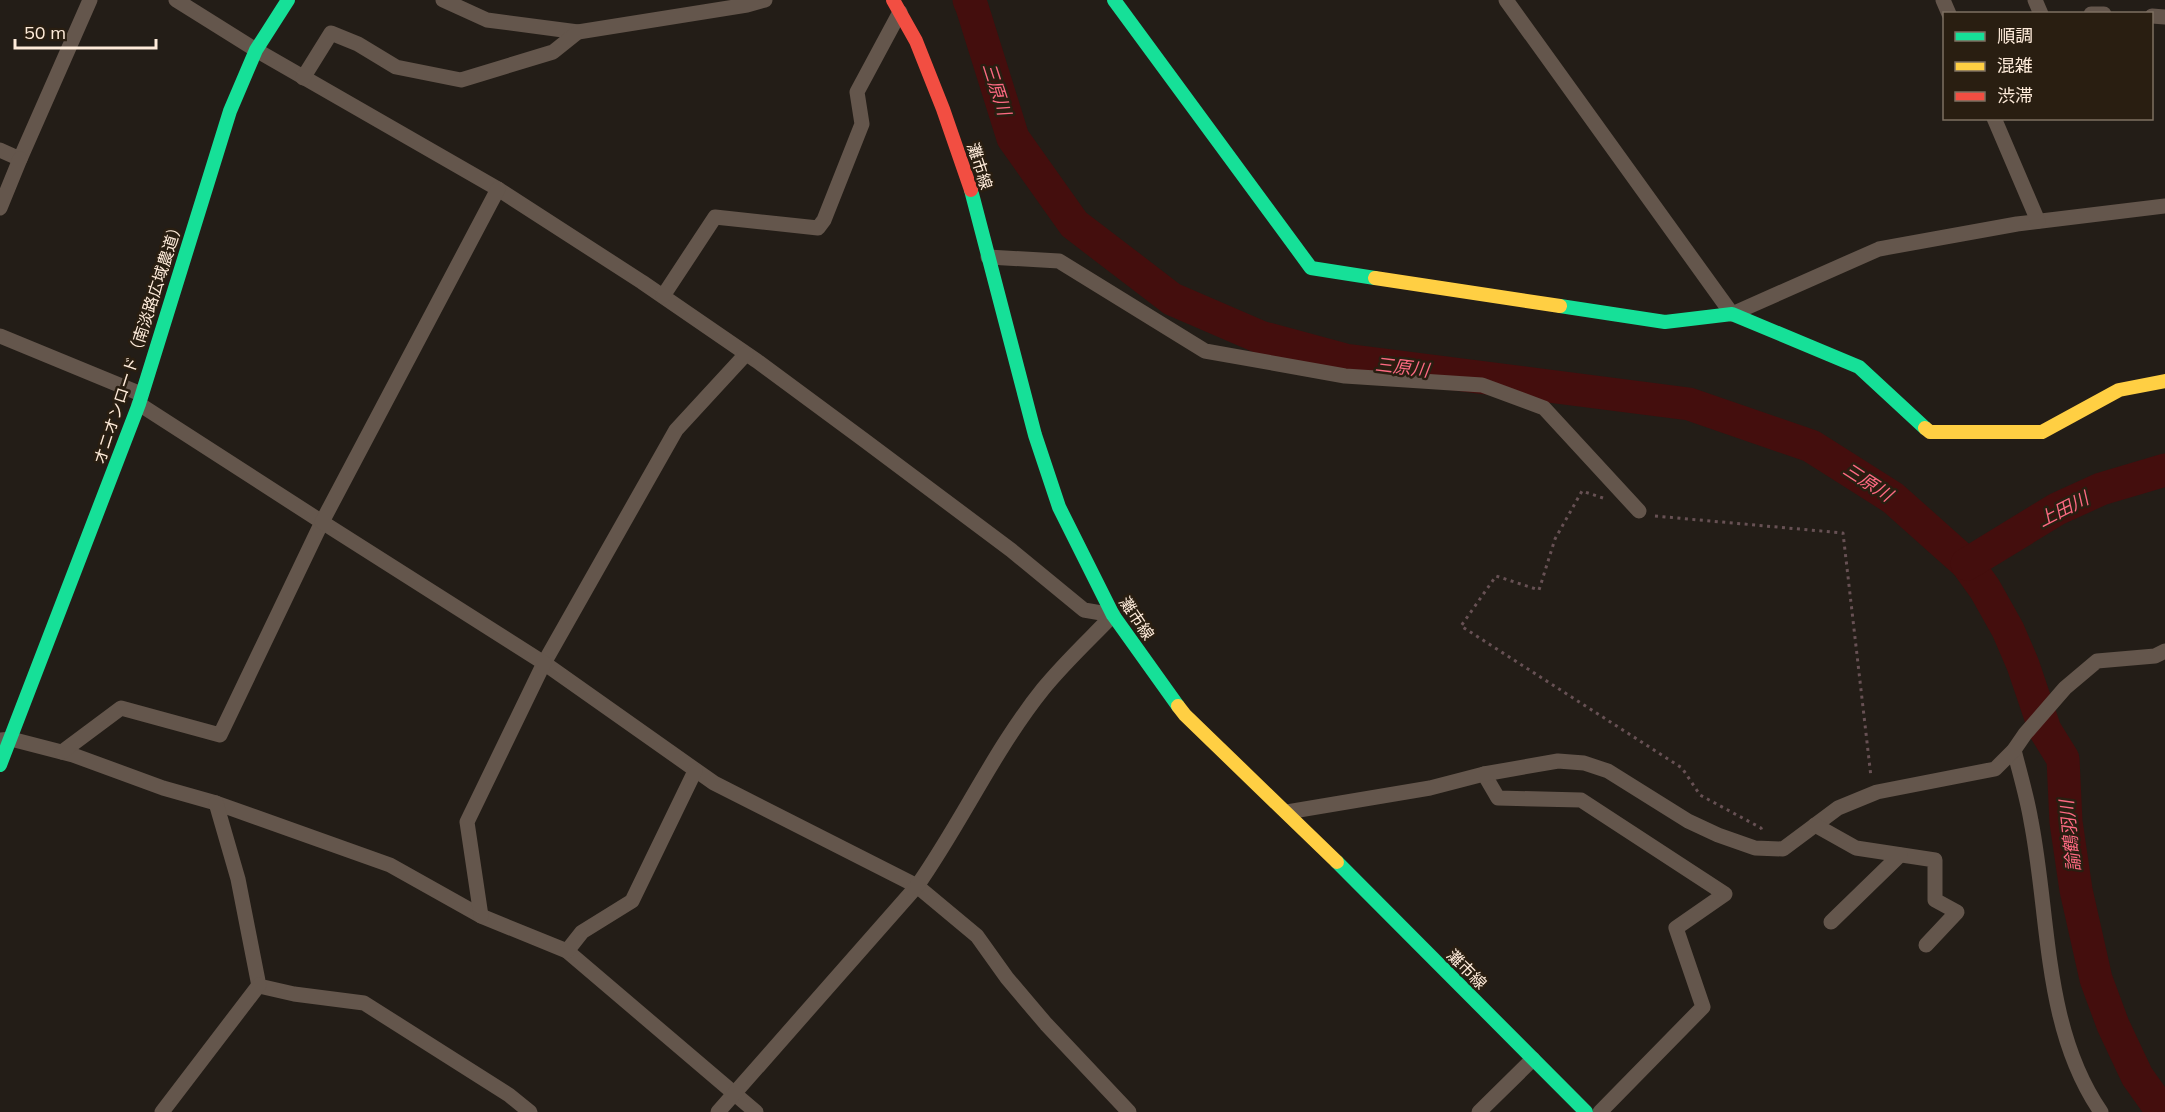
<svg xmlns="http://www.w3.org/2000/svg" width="2165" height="1112" font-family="Mulish,'Noto Sans JP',sans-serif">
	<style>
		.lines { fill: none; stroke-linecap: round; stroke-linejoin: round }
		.river { stroke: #440e0d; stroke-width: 33 }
		.path { stroke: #675154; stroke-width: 3; stroke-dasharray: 3 4.5; stroke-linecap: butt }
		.street { stroke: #64564c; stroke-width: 15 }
		.fast { stroke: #16e098; stroke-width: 14 }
		.slow { stroke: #ffcf43; stroke-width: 14 }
		.jam { stroke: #f24e42; stroke-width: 14 }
		.labels { text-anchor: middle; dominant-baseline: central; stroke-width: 5; stroke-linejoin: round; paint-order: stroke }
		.street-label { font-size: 16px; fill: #feebda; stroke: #291e11 }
		.water-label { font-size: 18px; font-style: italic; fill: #fc6a82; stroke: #291e11 }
	</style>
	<rect width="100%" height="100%" fill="#231d17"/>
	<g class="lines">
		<!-- river -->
		<g class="river">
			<polyline points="969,0 972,7 1013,138 1074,224 1172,299 1260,337 1345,360 1689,404 1811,446 1893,498 1967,564 1985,589 2008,630 2023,665 2045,730 2063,759 2066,822 2076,890 2096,979 2113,1025 2137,1076 2154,1100 2165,1111"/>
			<polyline points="1967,564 2057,509 2101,489 2165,470"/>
		</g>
		<!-- path -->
		<g class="path">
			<polyline points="1603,498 1582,491 1555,539 1539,590 1496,576 1461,626 1682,768 1700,795 1761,828 1763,833"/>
			<polyline points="1655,516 1843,533 1871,777"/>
		</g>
		<!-- street -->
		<g class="street">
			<polyline points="176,0 256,50 498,189 642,282 757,361 864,440 1011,550 1084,610 1113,615"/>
			<polyline points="443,0 487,20 578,32"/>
			<polyline points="1506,0 1732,314 1879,249 2017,224 2165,206"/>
			<polyline points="1943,0 1949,14"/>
			<polyline points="2035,0 2041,14"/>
			<polyline points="2091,14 2104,14"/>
			<polyline points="2152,16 2165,17"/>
			<polyline points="303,78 331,33 358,44 396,67 461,80 553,52 578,32 747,5 765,0"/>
			<polyline points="1994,118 2038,221"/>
			<polyline points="0,150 20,159 90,0"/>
			<polyline points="0,208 20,159"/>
			<polyline points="988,257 1059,261 1205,351 1345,376 1482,385 1544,408 1639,511"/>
			<polyline points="663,296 715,217 818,228 824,220 862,124 857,92 900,12"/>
			<polyline points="0,336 141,394"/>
			<polyline points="746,354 676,430 544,663 714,783 917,886 977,936 1007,978 1046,1024 1129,1112"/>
			<polyline points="1,740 11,739 73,755 163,788 216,803 390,865 481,916 567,951 756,1112"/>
			<path d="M2014,750C2020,774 2027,797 2031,821C2050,918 2043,1028 2101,1112"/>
			<polyline points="62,752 121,708 220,735 322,522 139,404"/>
			<polyline points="1484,774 1498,798 1581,800 1725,894 1676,928 1703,1007 1600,1112"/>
			<polyline points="216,803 238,879 259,986 294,994 364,1003 509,1095 530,1112"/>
			<polyline points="1287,812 1430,788 1484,774 1558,761 1584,763 1608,771 1688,821 1718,835 1755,848 1783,849 1838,808 1877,792 1995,769 2014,750 2025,734 2065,688 2097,661 2155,656 2165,651"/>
			<polyline points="1815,825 1856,848 1935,860 1935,900 1957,912 1926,945"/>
			<polyline points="481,916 467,822 544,663 322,522 498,189"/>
			<polyline points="1831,922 1900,855"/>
			<polyline points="567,951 582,932 632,901 695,771"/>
			<polyline points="162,1112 259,985"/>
			<path d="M718,1112L917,886C962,822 994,750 1043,689C1064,663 1090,639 1113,615"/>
			<polyline points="1479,1112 1533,1059"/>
		</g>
		<!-- fast -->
		<g class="fast">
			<polyline points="1114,0 1311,268 1375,278"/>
			<polyline points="971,190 1035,435 1059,507 1113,615 1178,706"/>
			<polyline points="1560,306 1665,322 1732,314 1859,367 1925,428"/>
			<polyline points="0,765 139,404 230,111 256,50 288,0"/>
			<polyline points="1337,862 1586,1112"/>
		</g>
		<!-- slow -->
		<g class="slow">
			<polyline points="1375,278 1560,306"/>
			<polyline points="1925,428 1930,432 2042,432 2119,390 2165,381"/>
			<polyline points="1178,706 1185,715 1337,862"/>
		</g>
		<!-- jam -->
		<polyline class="jam" points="893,0 916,41 943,109 971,190"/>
	</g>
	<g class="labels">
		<!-- street labels -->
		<g class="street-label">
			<text transform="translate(980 166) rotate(72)">灘市線</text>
			<text transform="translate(138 342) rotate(-72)">オニオンロード（南淡路広域農道）</text>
			<text transform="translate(1137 618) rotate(56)">灘市線</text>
			<text transform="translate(1467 969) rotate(45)">灘市線</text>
		</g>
		<!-- water labels -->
		<g class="water-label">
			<text transform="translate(997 89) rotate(72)">三原川</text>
			<text transform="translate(1402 367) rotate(7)">三原川</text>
			<text transform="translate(1868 482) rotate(33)">三原川</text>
			<text transform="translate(2063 509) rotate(-27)">上田川</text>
			<text transform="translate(2070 836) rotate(-96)">諭鶴羽川</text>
		</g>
	</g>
	<!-- legend -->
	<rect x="1943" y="12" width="210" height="108" fill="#291e11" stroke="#7e7061" stroke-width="1.5"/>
	<rect x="1955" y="32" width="30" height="9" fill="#16e098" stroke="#7e7061" stroke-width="1.5"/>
	<text x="1997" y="42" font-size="18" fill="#feebda">順調</text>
	<rect x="1955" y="62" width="30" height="9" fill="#ffcf43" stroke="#7e7061" stroke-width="1.5"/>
	<text x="1997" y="72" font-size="18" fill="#feebda">混雑</text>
	<rect x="1955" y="92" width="30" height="9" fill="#f24e42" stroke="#7e7061" stroke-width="1.5"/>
	<text x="1997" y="102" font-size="18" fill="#feebda">渋滞</text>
	<!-- scale -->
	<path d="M15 39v9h141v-9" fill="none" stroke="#feebda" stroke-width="3"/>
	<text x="24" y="39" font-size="18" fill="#feebda" stroke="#291e11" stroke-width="4.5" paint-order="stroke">50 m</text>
</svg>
